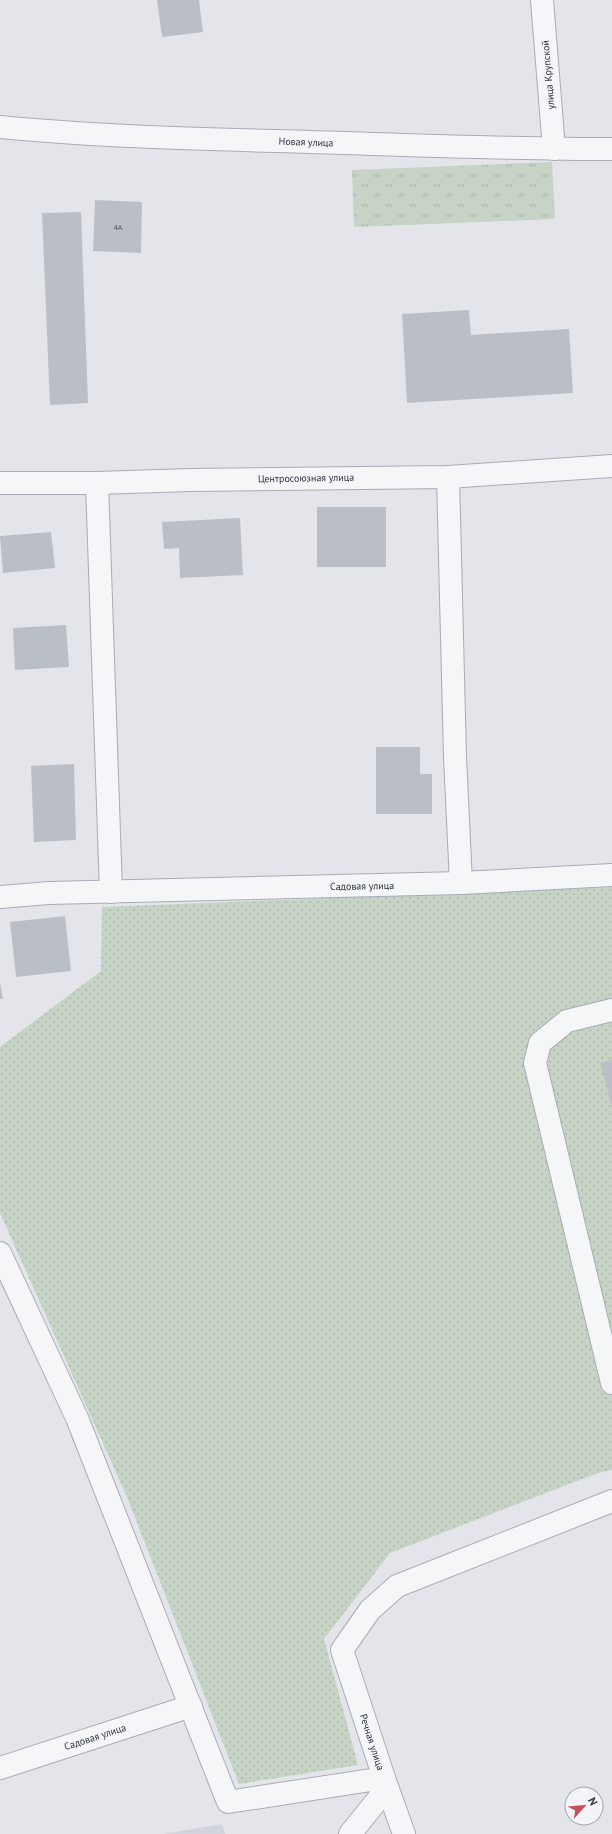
<svg xmlns="http://www.w3.org/2000/svg" width="612" height="1834" font-family="'PT Sans',sans-serif">
	<style>
		.built { fill: #d1d4db }
		.grass { fill: url(#grass-dots) }
		.park { fill: url(#park-tufts) }
		.building { fill: #babec6 }
		.lines { fill: none; stroke-linecap: round; stroke-linejoin: round }
		.minor-casing { stroke: #a8acb4; stroke-width: 24 }
		.minor { stroke: #f5f6f8; stroke-width: 22 }
		.labels { text-anchor: middle; dominant-baseline: central; stroke-width: 3; stroke-linejoin: round; paint-order: stroke }
		.number-label { font-size: 8px; fill: #505562 }
		.street-label { font-size: 10px; fill: #2c3241; stroke: #f2f4f7 }
	</style>
	<defs>
		<pattern id="grass-dots" width="8" height="8" patternUnits="userSpaceOnUse"><rect width="8" height="8" fill="#c7d3c5"/><path d="M2 2h.1M6 6h.1" fill="none" stroke="#abb6aa" stroke-width="1.8" stroke-linecap="round"/></pattern>
		<pattern id="park-tufts" width="24" height="20" patternUnits="userSpaceOnUse"><rect width="24" height="20" fill="#c7d3c5"/><path d="M3 7l-1-3M5 7V3M7 7l1-3M15 17l-1-3M17 17v-4M19 17l1-3" fill="none" stroke="#abb6aa"/></pattern>
	</defs>
	<rect width="100%" height="100%" fill="#e3e5ea"/>
	<!-- built -->
	<polygon class="built" points="222,1824 225,1834 163,1834"/>
	<!-- grass -->
	<polygon class="grass" points="612,887 612,1470 598,1473 390,1553 324,1639 358,1765 239,1784 127,1497 0,1213 0,1047 101,971 102,907"/>
	<!-- park -->
	<polygon class="park" points="552,162 555,219 354,227 352,170"/>
	<!-- building -->
	<g class="building">
		<polygon points="157,0 199,0 203,32 162,37"/>
		<polygon points="95,200 142,202 141,253 93,251"/>
		<polygon points="81,212 88,403 50,405 42,213"/>
		<polygon points="469,310 471,335 569,329 573,393 407,403 402,314"/>
		<rect x="317" y="507" width="69" height="60"/>
		<polygon points="240,518 243,575 180,578 179,548 164,549 162,522"/>
		<polygon points="51,532 55,568 3,573 0,536"/>
		<polygon points="66,625 69,667 15,670 13,628"/>
		<polygon points="376,747 420,747 420,774 432,774 432,814 376,814"/>
		<polygon points="74,764 76,840 34,842 31,766"/>
		<polygon points="65,916 71,971 16,977 10,922"/>
		<polygon points="0,983 3,999 0,999"/>
		<polygon points="612,1060 612,1106 600,1063"/>
	</g>
	<g class="lines">
		<!-- minor casing -->
		<g class="minor-casing">
			<g id="minor">
				<polyline points="542,0 554,149"/>
				<path d="M0,127C103,137 207,139 310,142C411,145 511,149 612,149"/>
				<polyline points="448,477 455,757 461,883"/>
				<polyline points="0,483 97,483 190,480 448,477 612,466"/>
				<polyline points="97,483 111,892"/>
				<polyline points="0,897 49,893 461,883 612,875"/>
				<polyline points="612,1010 567,1021 540,1043 535,1063 612,1383"/>
				<polyline points="0,1253 77,1418 228,1802 384,1778"/>
				<polyline points="0,1768 191,1706"/>
				<polyline points="350,1834 387,1788"/>
				<polyline points="404,1834 384,1778 342,1650 370,1610 397,1586 612,1501"/>
			</g>
		</g>
		<!-- minor -->
		<use href="#minor" class="minor"/>
	</g>
	<g class="labels">
		<!-- number labels -->
		<g class="number-label">
			<text x="118" y="227">4А</text>
		</g>
		<!-- street labels -->
		<g class="street-label">
			<text transform="translate(548 75) rotate(-95)">улица Крупской</text>
			<text transform="translate(306 142) rotate(2)">Новая улица</text>
			<text transform="translate(306 478) rotate(-1)">Центросоюзная улица</text>
			<text transform="translate(362 886) rotate(-1)">Садовая улица</text>
			<text transform="translate(95 1737) rotate(-18)">Садовая улица</text>
			<text transform="translate(372 1742) rotate(72)">Речная улица</text>
		</g>
	</g>
	<!-- north arrow -->
	<g transform="translate(584 1806) rotate(63)"><circle r="19" fill="#f2f4f7" stroke="#a3a6ae"/>
	<path d="M0-3L7 15L0 10L-7 15Z" fill="#c3545b"/>
	<text y="-6" font-size="11" font-weight="bold" text-anchor="middle" fill="#2c3241">N</text>
	</g>
</svg>
